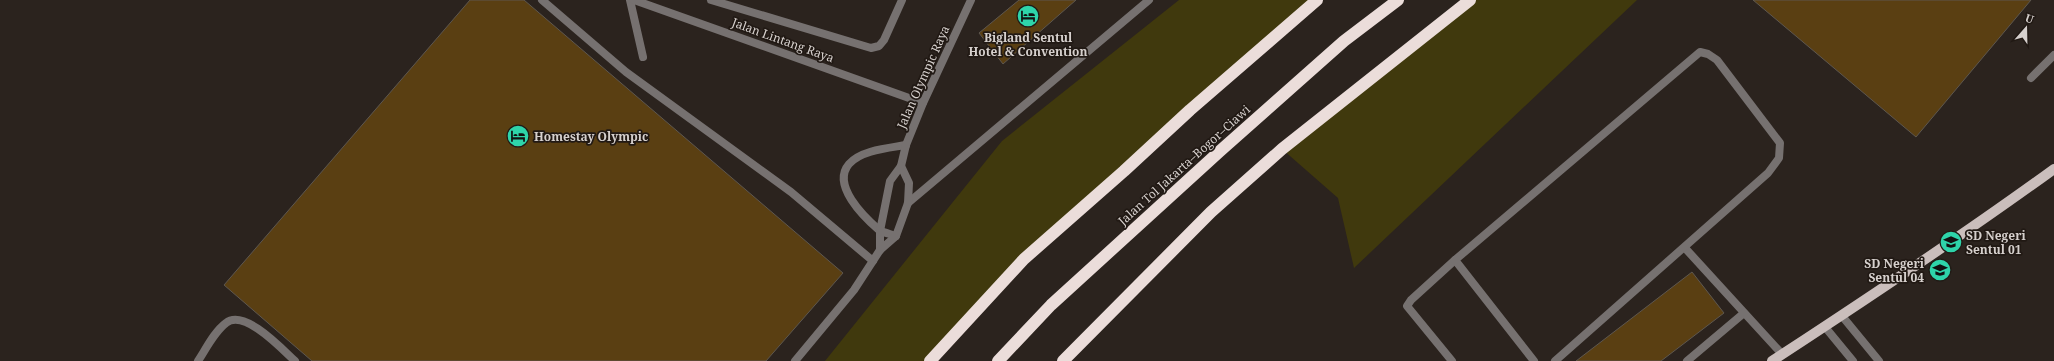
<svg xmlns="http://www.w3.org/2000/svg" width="2054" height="361" font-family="'Noto Serif',serif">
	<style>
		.green { fill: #40390d }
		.building { fill: #5a3f12; stroke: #5e574f }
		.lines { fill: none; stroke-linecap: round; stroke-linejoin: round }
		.lane { stroke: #767170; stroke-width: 8 }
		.street { stroke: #767170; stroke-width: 8 }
		.primary { stroke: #cabebc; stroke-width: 10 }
		.highway { stroke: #ebddda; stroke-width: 12 }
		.labels { text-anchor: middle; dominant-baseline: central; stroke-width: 3.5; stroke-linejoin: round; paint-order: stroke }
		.poi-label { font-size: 12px; font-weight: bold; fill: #d6d0cd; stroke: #211914; text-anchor: start }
		.street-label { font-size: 12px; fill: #d6d0cd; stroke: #211914 }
	</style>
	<rect width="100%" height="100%" fill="#2b231e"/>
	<!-- green -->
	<g class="green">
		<polygon points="1179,0 1317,0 1024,259 930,361 825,361 1002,141"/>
		<polygon points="1470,0 1637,0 1354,268 1338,198 1282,149"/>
	</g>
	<!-- building -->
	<g class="building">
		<polygon points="470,0 524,0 843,273 766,361 312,361 224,285"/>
		<polygon points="1019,0 1076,0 1003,64 979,33"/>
		<polygon points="1753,0 2031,0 1916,137"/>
		<polygon points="1692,272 1724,313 1661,361 1576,361"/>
	</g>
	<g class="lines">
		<!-- lane -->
		<g class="lane">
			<polyline points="630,0 643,57"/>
			<polyline points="634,0 923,103"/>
			<polyline points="711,0 871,48 879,46 884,40 902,0"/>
			<polyline points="2031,78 2054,55"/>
			<path d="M896,236C891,234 884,233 879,230C864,217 831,185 849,164C861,150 889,148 906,145"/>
			<polyline points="1685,248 1782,354"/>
			<path d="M198,361C206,349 214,332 226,323C244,308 282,349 295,361"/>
			<polyline points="1452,361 1407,306 1411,300 1455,260"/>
			<polyline points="1534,361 1455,260 1700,52 1708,54 1717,60 1780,143 1779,158 1768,173 1555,361"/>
			<polyline points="1687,361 1744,313"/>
		</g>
		<!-- street -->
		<g class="street">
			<polyline points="542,0 626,72 791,192 873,261"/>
			<polyline points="908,203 1149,0"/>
			<polyline points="880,250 880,231 890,181 901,166 906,145 923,103 971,0"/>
			<polyline points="1842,316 1879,361"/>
			<polyline points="1825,327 1853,361"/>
			<polyline points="795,361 854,290 880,250 896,236 908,203 909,183 901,166"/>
		</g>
		<!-- primary -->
		<path class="primary" d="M1772,361C1867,299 1962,236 2054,169"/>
		<!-- highway -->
		<g class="highway">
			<polyline points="930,361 1024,259 1124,171 1190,110 1317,0"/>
			<polyline points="998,361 1051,305 1220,151 1344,41 1398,0"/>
			<polyline points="1063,361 1211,212 1282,149 1470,0"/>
		</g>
	</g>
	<!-- icons -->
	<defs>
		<g id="hotel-disc" transform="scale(1.15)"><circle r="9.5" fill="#2ed4aa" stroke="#211914"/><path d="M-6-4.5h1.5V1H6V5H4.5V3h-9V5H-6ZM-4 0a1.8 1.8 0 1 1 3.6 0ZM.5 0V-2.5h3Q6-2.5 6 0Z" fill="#111"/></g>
		<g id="school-disc" transform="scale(1.15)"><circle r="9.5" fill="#2ed4aa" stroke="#211914"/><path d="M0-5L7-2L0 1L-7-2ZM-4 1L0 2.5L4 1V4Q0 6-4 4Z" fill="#111"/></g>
	</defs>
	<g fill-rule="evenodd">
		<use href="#hotel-disc" x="1028" y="16"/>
		<use href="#hotel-disc" x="518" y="136"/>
		<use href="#school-disc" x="1951" y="242"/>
		<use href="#school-disc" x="1940" y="270"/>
	</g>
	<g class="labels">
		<!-- poi labels -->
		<g class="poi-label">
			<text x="1028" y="37" text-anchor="middle">Bigland Sentul<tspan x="1028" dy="14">Hotel &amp; Convention</tspan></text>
			<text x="534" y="136">Homestay Olympic</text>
			<text x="1966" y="235">SD Negeri<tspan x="1966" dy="14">Sentul 01</tspan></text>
			<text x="1924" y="263" text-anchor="end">SD Negeri<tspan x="1924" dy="14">Sentul 04</tspan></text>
		</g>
		<!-- street labels -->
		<g class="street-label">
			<text transform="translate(783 40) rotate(20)">Jalan Lintang Raya</text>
			<text transform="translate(923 77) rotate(-66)">Jalan Olympic Raya</text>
			<text transform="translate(1184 165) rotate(-42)">Jalan Tol Jakarta–Bogor–Ciawi</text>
		</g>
	</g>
	<!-- north arrow -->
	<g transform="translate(2026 28) rotate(20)" stroke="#211914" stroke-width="3" paint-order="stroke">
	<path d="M0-3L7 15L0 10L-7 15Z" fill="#d6d0cd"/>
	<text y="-6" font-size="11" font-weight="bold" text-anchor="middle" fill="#d6d0cd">U</text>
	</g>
</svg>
